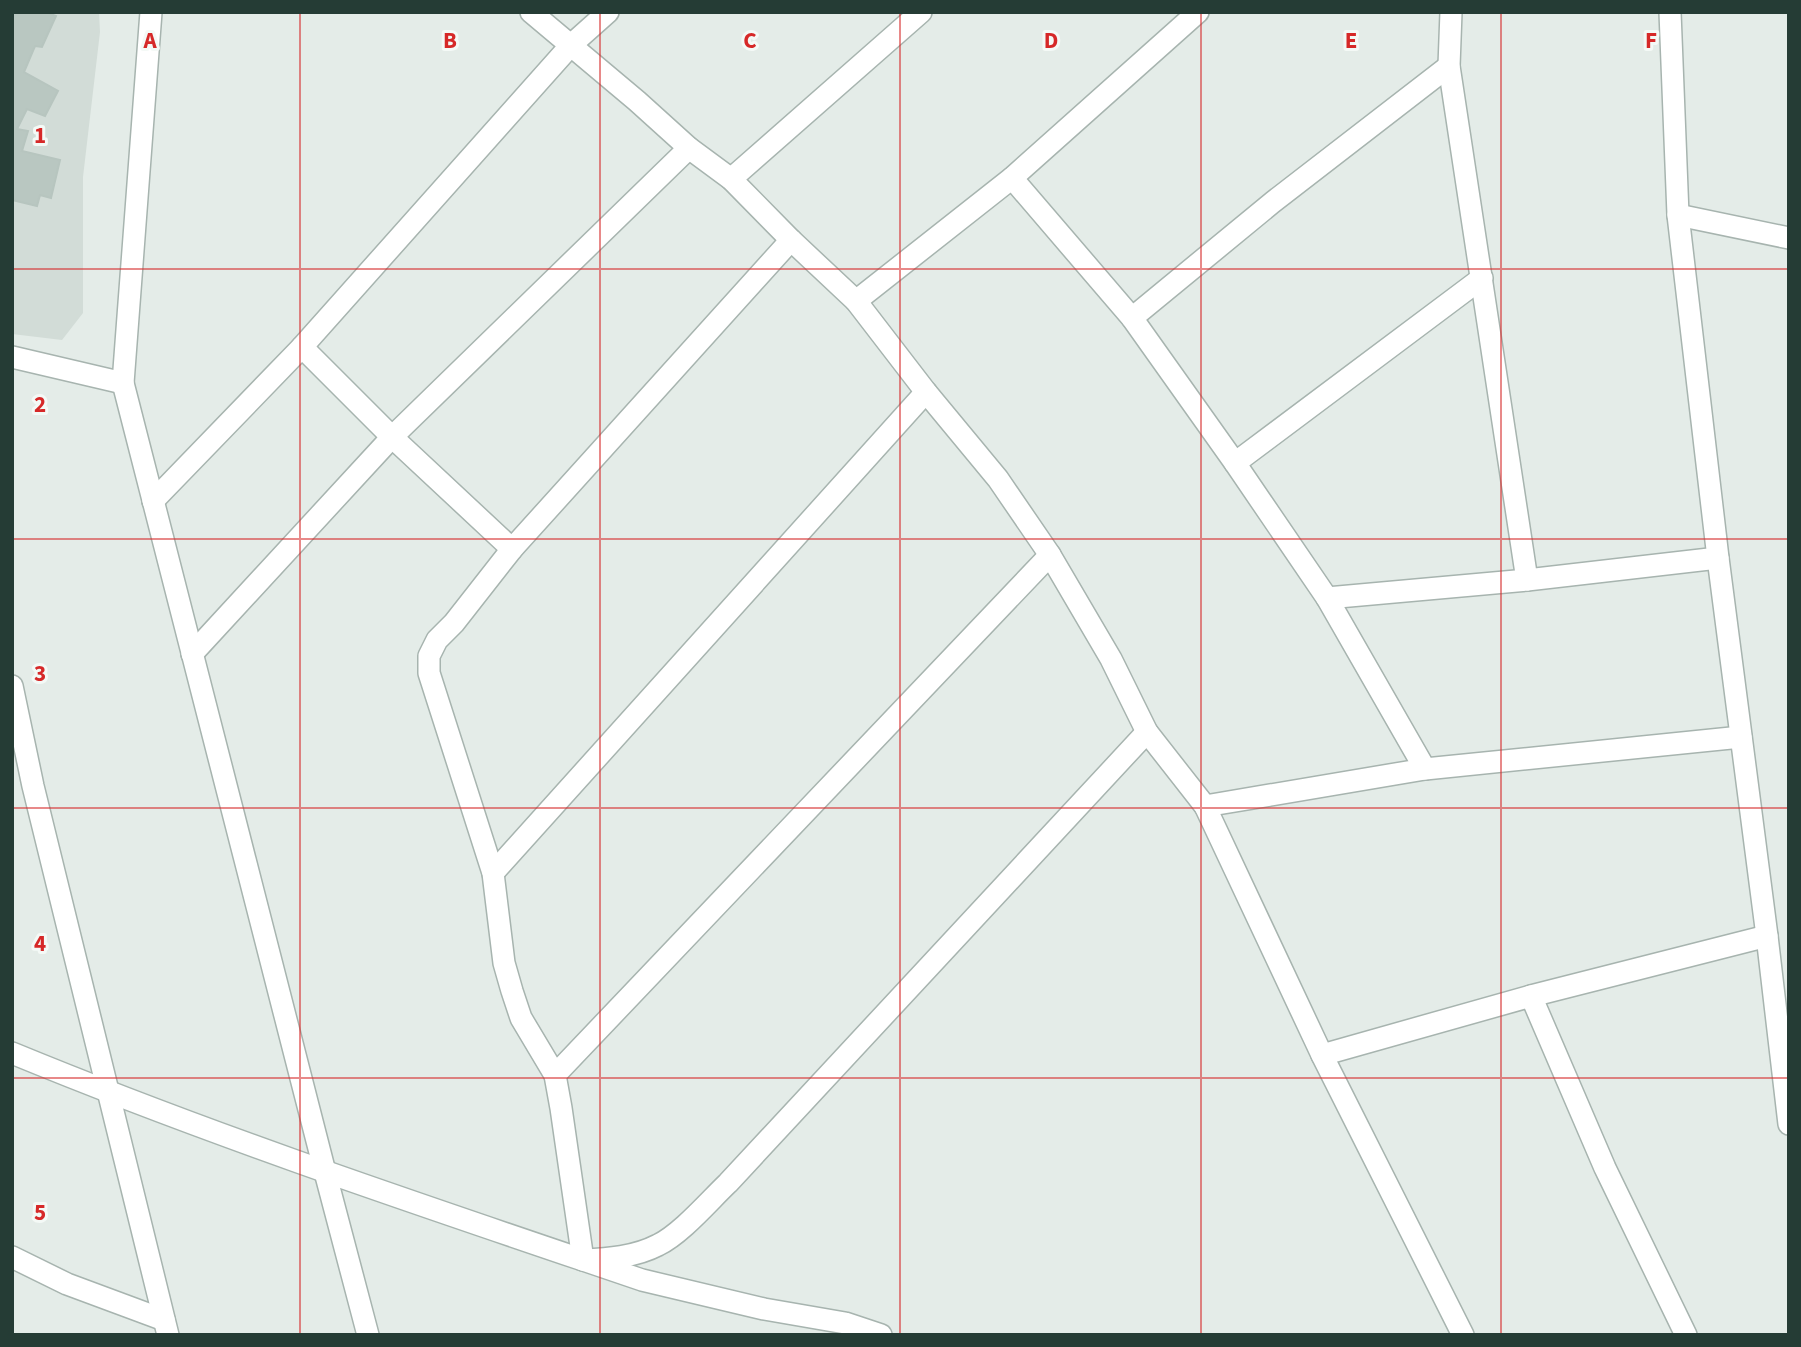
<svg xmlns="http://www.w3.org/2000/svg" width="1801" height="1347" font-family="'Source Sans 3',sans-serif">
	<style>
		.built { fill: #d2dcd7 }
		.building { fill: #b9c7c1; stroke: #b7c5bf; stroke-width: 2 }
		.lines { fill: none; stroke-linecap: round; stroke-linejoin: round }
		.street-casing { stroke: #a7b4af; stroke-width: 24 }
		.street { stroke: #fff; stroke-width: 21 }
		.grid { fill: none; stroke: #d62828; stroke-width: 2; stroke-opacity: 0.55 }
		.grid-label { font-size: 23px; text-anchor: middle; font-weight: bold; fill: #d62828; stroke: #f4f9f6; stroke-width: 6; stroke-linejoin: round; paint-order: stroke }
	</style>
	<rect width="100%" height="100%" fill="#e4ece8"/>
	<!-- built -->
	<polygon class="built" points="12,12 99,12 100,32 83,177 83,313 62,340 12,334"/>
	<!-- building -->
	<polygon class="building" points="12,12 46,12 56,16 42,47 35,46 24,72 58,91 45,116 27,109 17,129 28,131 22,151 60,160 51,198 40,195 37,206 12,200"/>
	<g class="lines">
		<!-- street casing -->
		<g class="street-casing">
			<g id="street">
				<polyline points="531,12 637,101 689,148 731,179 791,240 856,301 926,392 998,479 1050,555 1111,659 1147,732 1205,806 1322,1055 1463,1335"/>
				<polyline points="1451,12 1449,66 1527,580"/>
				<polyline points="1670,12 1678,215 1718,558 1767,936 1789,1124"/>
				<polyline points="1012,178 1132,318 1235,463 1327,598 1425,769"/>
				<polyline points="731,179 921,12"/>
				<polyline points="1678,215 1789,238"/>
				<polyline points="791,240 512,549 454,623 437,640 429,656 429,673 493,873 504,963 512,991 521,1018 555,1075 561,1108 583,1260 642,1280 764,1309 845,1323 881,1335"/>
				<polyline points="856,301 1012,178 1198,12"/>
				<polyline points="1132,318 1273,202 1449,66"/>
				<polyline points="302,347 392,437 512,549"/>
				<polyline points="12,357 123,383 151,12"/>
				<polyline points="123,383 325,1172 368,1335"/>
				<polyline points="1235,463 1482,278"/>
				<polyline points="153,501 302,347 571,45 608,12"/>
				<polyline points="1327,598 1527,580 1718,558"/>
				<polyline points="192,654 392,437 689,148"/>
				<polyline points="12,686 33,786 168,1335"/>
				<polyline points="1205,806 1425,769 1741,737"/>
				<polyline points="493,873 926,392"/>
				<polyline points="1531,996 1605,1168 1686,1335"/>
				<path d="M12,1053C199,1130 391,1195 583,1260C608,1259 635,1257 658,1245C681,1234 709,1201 728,1183L1147,732"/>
				<polyline points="1322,1055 1531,996 1767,936"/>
				<polyline points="555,1075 1050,555"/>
				<polyline points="12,1257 67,1284 164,1320"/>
			</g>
		</g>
		<!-- street -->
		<use href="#street" class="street"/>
	</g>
	<!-- grid -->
	<path class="grid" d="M300,12V1335M600,12V1335M900,12V1335M1201,12V1335M1501,12V1335M12,269H1789M12,539H1789M12,808H1789M12,1078H1789"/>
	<g class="grid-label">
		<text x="150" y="48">A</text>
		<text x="450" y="48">B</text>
		<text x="750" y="48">C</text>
		<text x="1051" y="48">D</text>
		<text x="1351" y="48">E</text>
		<text x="1651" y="48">F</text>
		<text x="40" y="143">1</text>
		<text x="40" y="412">2</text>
		<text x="40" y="681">3</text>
		<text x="40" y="951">4</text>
		<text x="40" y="1220">5</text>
	</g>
	<!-- border -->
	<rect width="1801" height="1347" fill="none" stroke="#253c35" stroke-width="28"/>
</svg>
